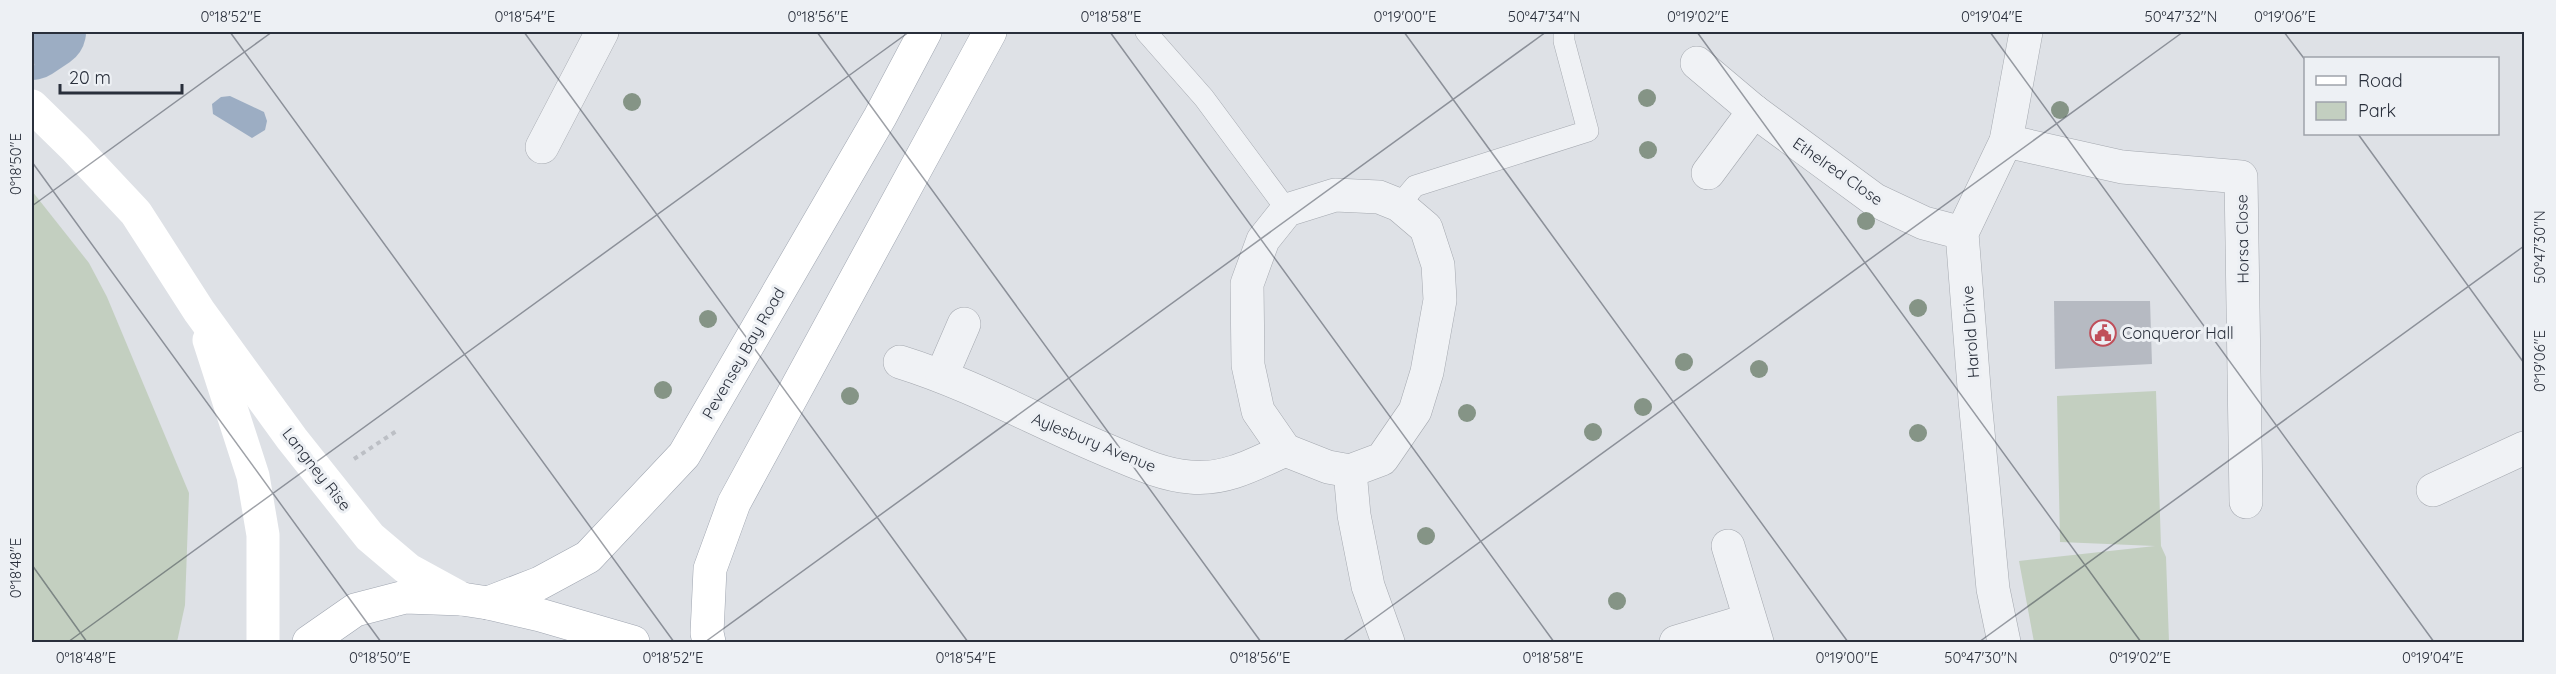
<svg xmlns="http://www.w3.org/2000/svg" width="2556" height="674" font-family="Quicksand,sans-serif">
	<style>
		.green { fill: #c3cfc0 }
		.water { fill: #9cadc3 }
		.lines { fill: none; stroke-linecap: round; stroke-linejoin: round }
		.river { stroke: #9cadc3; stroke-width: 72 }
		.building { fill: #b6bac2 }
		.service-casing { stroke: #a4a8af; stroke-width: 22 }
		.minor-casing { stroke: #a4a8af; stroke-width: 34 }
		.primary-casing { stroke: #9fa5b0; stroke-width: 34 }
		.path { stroke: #bcbfc5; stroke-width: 4; stroke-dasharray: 4.5 4.5; stroke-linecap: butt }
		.service { stroke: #f0f2f5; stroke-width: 21 }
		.minor { stroke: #f0f2f5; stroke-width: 33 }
		.secondary { stroke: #fff; stroke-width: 33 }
		.primary { stroke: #fff; stroke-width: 33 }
		.tree { fill: #859486 }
		.ticks { fill: none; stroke: #292f3b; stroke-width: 1.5; stroke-opacity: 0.45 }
		.labels { text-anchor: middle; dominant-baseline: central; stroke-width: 6; stroke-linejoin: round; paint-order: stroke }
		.street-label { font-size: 16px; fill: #292f3b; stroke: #edf0f4 }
		.poi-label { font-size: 16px; fill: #292f3b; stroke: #edf0f4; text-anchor: start }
		.neatline { fill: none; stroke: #292f3b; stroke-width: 2 }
		.ticks-label { font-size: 15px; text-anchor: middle; fill: #292f3b }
	</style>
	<rect width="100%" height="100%" fill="#dee1e6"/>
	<!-- green -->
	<g class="green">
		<polygon points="32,191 89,263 107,297 189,493 185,605 177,642 32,642"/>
		<polygon points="2156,391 2161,546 2166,557 2169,642 2034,642 2019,561 2155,546 2060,542 2057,396"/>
	</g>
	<!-- water -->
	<polygon class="water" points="230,96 264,112 267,121 265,130 252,138 213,114 212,104 221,97"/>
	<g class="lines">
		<!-- river -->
		<polyline class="river" points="32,44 50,32"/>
	</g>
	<!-- building -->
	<polygon class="building" points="2054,301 2150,301 2152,364 2055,369"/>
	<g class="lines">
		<!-- service casing -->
		<g class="service-casing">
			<g id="service">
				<polyline points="1146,32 1204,98 1287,210"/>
				<polyline points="1399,205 1415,186 1588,131 1564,41 1564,32"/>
			</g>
		</g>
		<!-- minor casing -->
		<g class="minor-casing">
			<g id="minor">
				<polyline points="1697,63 1754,111 1875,200 1924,223 1962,233"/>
				<polyline points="2006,141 2122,167 2241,177 2246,502"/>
				<polyline points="542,147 602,32"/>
				<polyline points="1708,173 1754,111"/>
				<path d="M900,362C974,385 1040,423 1111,452C1135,462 1163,475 1190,477C1224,481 1255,464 1285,450L1328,467L1350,471L1382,459L1415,411L1427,372L1440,300L1438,265L1426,228L1399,205L1379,197L1335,195L1287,210L1263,240L1247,284L1248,365L1258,411L1285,450"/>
				<polyline points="942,375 964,324"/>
				<polyline points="1350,471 1354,515 1368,586 1388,642"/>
				<polyline points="2433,490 2524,448"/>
				<polyline points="1728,546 1757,642"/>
				<polyline points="1676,642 1749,620"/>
				<polyline points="2004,642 1993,589 1975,400 1962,233 2006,141 2026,32"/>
			</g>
		</g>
		<!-- primary casing -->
		<g class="primary-casing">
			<g id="primary">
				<polyline points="488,603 540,583 588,557 684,455 880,117 925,32"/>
				<polyline points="309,642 355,610 405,597 462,599 488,603 540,615 633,642"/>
				<polyline points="709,642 707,633 710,569 734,503 990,32"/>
			</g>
		</g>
		<!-- path -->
		<g class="path">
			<polyline points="32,64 33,66"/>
			<polyline points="354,459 398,430"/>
		</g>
		<!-- service -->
		<use href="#service" class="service"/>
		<!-- minor -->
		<use href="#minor" class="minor"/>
		<!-- secondary -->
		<g class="secondary">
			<polyline points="32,106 75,148 136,213 199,311 292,439 370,537 409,570 462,599"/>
			<polyline points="209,340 253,476 263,535 263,642"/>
		</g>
		<!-- primary -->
		<use href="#primary" class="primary"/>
	</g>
	<!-- trees -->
	<g class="tree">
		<circle cx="1647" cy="98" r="9"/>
		<circle cx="632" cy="102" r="9"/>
		<circle cx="2060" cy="110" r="9"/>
		<circle cx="1648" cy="150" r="9"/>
		<circle cx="1866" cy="221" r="9"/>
		<circle cx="1918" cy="308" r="9"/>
		<circle cx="708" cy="319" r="9"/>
		<circle cx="1684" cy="362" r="9"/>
		<circle cx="1759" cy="369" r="9"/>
		<circle cx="663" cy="390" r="9"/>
		<circle cx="850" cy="396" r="9"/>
		<circle cx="1643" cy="407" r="9"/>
		<circle cx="1467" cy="413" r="9"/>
		<circle cx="1593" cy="432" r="9"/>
		<circle cx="1918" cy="433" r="9"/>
		<circle cx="1426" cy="536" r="9"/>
		<circle cx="1617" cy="601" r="9"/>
	</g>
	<!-- ticks -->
	<path class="ticks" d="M230,32L674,642M524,32L968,642M817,32L1261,642M1110,32L1554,642M1404,32L1848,642M1697,32L2141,642M1990,32L2434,642M2284,32L2306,61M2358,134L2524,363M32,162L381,642M32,206L272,32M32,565L87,642M68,642L909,32M705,642L1546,32M1342,642L2183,32M1979,642L2524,246"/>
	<!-- icons -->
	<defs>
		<g id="civic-ring" transform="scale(1.35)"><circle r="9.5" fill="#edf0f4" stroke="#c04f5a" stroke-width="1.5"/><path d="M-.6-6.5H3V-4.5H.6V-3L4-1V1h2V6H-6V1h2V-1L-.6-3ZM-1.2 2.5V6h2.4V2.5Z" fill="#c04f5a"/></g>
	</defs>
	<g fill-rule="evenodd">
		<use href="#civic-ring" x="2103" y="333"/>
	</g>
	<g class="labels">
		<!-- street labels -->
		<g class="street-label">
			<text transform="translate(1838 171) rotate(35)">Ethelred Close</text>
			<text transform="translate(2242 239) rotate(-91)">Horsa Close</text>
			<text transform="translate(1970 332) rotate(-94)">Harold Drive</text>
			<text transform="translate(743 353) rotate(-60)">Pevensey Bay Road</text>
			<text transform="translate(1094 442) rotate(22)">Aylesbury Avenue</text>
			<text transform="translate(317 469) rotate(52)">Langney Rise</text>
		</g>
		<!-- poi labels -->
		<g class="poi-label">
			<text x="2122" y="333">Conqueror Hall</text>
		</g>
	</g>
	<!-- border -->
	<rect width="2556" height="674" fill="none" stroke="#edf0f4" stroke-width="66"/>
	<!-- legend -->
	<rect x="2304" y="57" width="195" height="78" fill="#edf0f4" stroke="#9fa3aa" stroke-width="1.5"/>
	<rect x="2316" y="76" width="30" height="9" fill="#ffffff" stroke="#9fa3aa" stroke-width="1.5"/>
	<text x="2358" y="87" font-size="18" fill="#292f3b">Road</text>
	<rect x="2316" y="102" width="30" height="18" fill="#c3cfc0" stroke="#9fa3aa" stroke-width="1.5"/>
	<text x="2358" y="117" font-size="18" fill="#292f3b">Park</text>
	<!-- scale -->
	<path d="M60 84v9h122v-9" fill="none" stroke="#292f3b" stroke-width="3"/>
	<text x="69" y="84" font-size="18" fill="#292f3b" stroke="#edf0f4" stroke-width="4.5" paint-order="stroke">20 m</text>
	<rect x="33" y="33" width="2490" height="608" class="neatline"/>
	<g class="ticks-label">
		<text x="231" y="22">0°18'52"E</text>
		<text x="525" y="22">0°18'54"E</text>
		<text x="818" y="22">0°18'56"E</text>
		<text x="1111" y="22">0°18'58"E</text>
		<text x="1405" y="22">0°19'00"E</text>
		<text x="1544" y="22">50°47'34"N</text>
		<text x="1698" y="22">0°19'02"E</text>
		<text x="1992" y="22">0°19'04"E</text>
		<text x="2181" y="22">50°47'32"N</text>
		<text x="2285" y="22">0°19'06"E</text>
		<text transform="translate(16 164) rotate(-90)" y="5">0°18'50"E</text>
		<text transform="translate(2540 247) rotate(-90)" y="5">50°47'30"N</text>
		<text transform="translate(2540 361) rotate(-90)" y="5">0°19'06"E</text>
		<text transform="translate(16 568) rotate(-90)" y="5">0°18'48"E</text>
		<text x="86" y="663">0°18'48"E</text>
		<text x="380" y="663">0°18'50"E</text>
		<text x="673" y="663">0°18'52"E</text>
		<text x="966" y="663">0°18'54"E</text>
		<text x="1260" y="663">0°18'56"E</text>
		<text x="1553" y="663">0°18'58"E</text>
		<text x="1847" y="663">0°19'00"E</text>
		<text x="1981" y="663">50°47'30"N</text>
		<text x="2140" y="663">0°19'02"E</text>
		<text x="2433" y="663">0°19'04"E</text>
	</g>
</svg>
